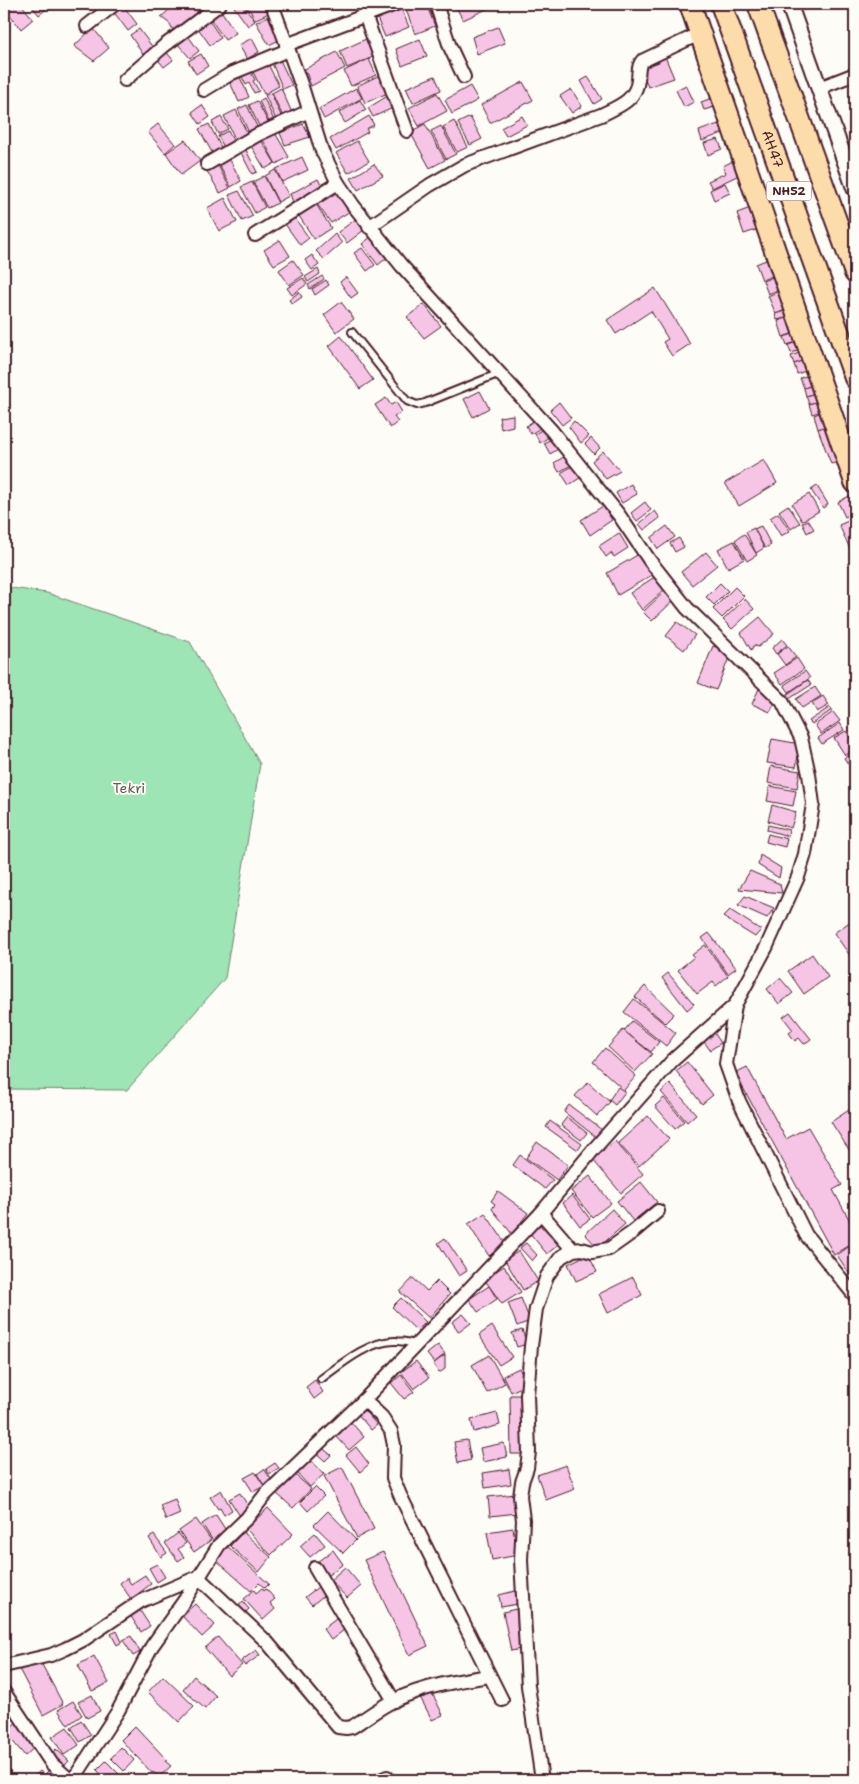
<svg xmlns="http://www.w3.org/2000/svg" width="859" height="1784" font-family="'Shantell Sans',sans-serif">
	<style>
		.green { fill: #9de5b4; stroke: #748270 }
		.building { fill: #f6c5e6; stroke: #4a1f2b }
		.lines { fill: none; stroke-linecap: round; stroke-linejoin: round }
		.service-casing { stroke: #4a1f2b; stroke-width: 10 }
		.minor-casing { stroke: #4a1f2b; stroke-width: 16 }
		.tertiary-casing { stroke: #4a1f2b; stroke-width: 19 }
		.trunk-casing { stroke: #4a1f2b; stroke-width: 24 }
		.service { stroke: #fdfcf7; stroke-width: 6 }
		.minor { stroke: #fdfcf7; stroke-width: 12 }
		.tertiary { stroke: #fdfcf7; stroke-width: 15 }
		.trunk { stroke: #fddcac; stroke-width: 20 }
		.labels { text-anchor: middle; dominant-baseline: central; stroke-width: 4; stroke-linejoin: round; paint-order: stroke }
		.shield { fill: #fdfcf7; stroke: #806168; stroke-width: 1 }
		.shield-label { font-size: 12px; font-weight: bold; fill: #4a1f2b }
		.street-label { font-size: 14px; fill: #4a1f2b; stroke: #fdfcf7 }
		.park-label { font-size: 14px; fill: #635a54; stroke: #fdfcf7 }
	</style>
	<rect width="100%" height="100%" fill="#fdfcf7"/>
	<filter id="ink" filterUnits="userSpaceOnUse"><feTurbulence type="fractalNoise" baseFrequency=".02" numOctaves="2"/><feDisplacementMap in="SourceGraphic" scale="10" xChannelSelector="R" yChannelSelector="G"/><feConvolveMatrix kernelMatrix="1 2 1 2 8 2 1 2 1" color-interpolation-filters="sRGB"/></filter>
	<g filter="url(#ink)">
		<!-- green -->
		<polygon class="green" points="4,587 47,593 190,642 260,764 225,978 127,1090 4,1089"/>
		<!-- building -->
		<g class="building">
			<polygon points="9,4 21,4 33,19 21,29 4,7"/>
			<polygon points="30,4 46,4 49,7 39,15"/>
			<polygon points="122,4 137,24 128,31 113,11"/>
			<polygon points="176,4 200,4 205,13 176,36 170,24 161,17"/>
			<polygon points="232,4 243,4 255,21 248,26"/>
			<polygon points="244,4 265,4 269,13 254,20 251,12"/>
			<polygon points="414,4 426,4 435,26 415,34 405,7"/>
			<polygon points="458,4 487,4 489,8 463,20 455,5"/>
			<polygon points="401,8 409,27 385,37 377,18"/>
			<polygon points="220,9 236,33 225,40 209,17"/>
			<polygon points="206,16 221,38 210,45 195,24"/>
			<polygon points="268,16 281,39 269,45 256,22"/>
			<polygon points="498,27 505,43 477,54 472,37"/>
			<polygon points="93,28 109,48 94,61 74,46"/>
			<polygon points="139,29 154,49 144,56 130,35"/>
			<polygon points="186,33 199,51 190,58 176,42"/>
			<polygon points="252,38 259,52 247,59 239,45"/>
			<polygon points="366,39 373,57 347,68 340,51"/>
			<polygon points="420,39 427,56 402,66 396,49"/>
			<polygon points="164,49 173,60 164,67 155,56"/>
			<polygon points="337,52 345,68 311,86 305,69"/>
			<polygon points="201,54 208,66 196,74 188,61"/>
			<polygon points="664,54 674,78 648,87 641,68 659,62 656,57"/>
			<polygon points="279,58 292,85 283,89 271,61"/>
			<polygon points="369,59 376,75 351,86 344,71"/>
			<polygon points="267,62 279,86 264,94 252,70"/>
			<polygon points="249,68 255,80 253,81 259,91 254,93 249,83 246,85 240,73"/>
			<polygon points="238,73 249,97 239,102 228,78"/>
			<polygon points="384,73 392,91 365,103 357,86"/>
			<polygon points="435,76 441,90 413,103 406,88"/>
			<polygon points="588,77 602,99 594,104 581,81"/>
			<polygon points="523,82 533,100 490,123 481,105"/>
			<polygon points="686,85 694,102 684,107 676,90"/>
			<polygon points="470,86 478,100 452,114 445,100"/>
			<polygon points="281,88 293,115 284,119 272,93"/>
			<polygon points="356,88 362,98 324,119 319,109"/>
			<polygon points="571,89 582,106 572,113 560,96"/>
			<polygon points="271,93 283,120 277,122 265,95"/>
			<polygon points="437,93 447,111 419,126 409,108"/>
			<polygon points="389,95 395,107 373,117 368,108"/>
			<polygon points="715,97 718,106 704,110 701,102"/>
			<polygon points="264,98 275,123 271,126 259,101"/>
			<polygon points="360,100 366,110 345,123 339,113"/>
			<polygon points="257,101 270,126 261,130 249,105"/>
			<polygon points="202,105 210,117 200,124 192,112"/>
			<polygon points="247,105 259,131 250,135 238,109"/>
			<polygon points="236,110 249,137 237,143 224,116"/>
			<polygon points="369,116 374,125 366,129 368,132 336,150 330,139"/>
			<polygon points="522,116 527,125 506,136 501,128"/>
			<polygon points="221,117 228,129 218,134 212,122"/>
			<polygon points="470,117 482,139 470,145 458,123"/>
			<polygon points="454,121 468,147 457,152 443,127"/>
			<polygon points="724,122 728,131 702,141 699,131"/>
			<polygon points="158,124 175,144 165,153 148,132"/>
			<polygon points="209,124 223,151 214,156 199,129"/>
			<polygon points="303,124 310,137 285,145 280,133"/>
			<polygon points="425,124 445,160 430,168 410,132"/>
			<polygon points="441,126 456,154 446,159 431,131"/>
			<polygon points="228,131 235,144 225,149 218,136"/>
			<polygon points="274,131 289,157 276,164 262,138"/>
			<polygon points="718,139 722,149 708,155 704,143"/>
			<polygon points="185,140 200,161 181,175 166,153"/>
			<polygon points="261,140 275,163 265,169 251,146"/>
			<polygon points="357,141 369,161 348,173 336,153"/>
			<polygon points="244,146 257,172 252,174 239,149"/>
			<polygon points="228,156 241,181 231,187 217,161"/>
			<polygon points="302,157 308,170 282,182 276,169"/>
			<polygon points="733,161 741,174 712,188 708,181 726,173 723,166"/>
			<polygon points="216,162 230,188 220,193 205,168"/>
			<polygon points="374,164 383,176 358,190 351,178"/>
			<polygon points="275,170 289,196 278,202 265,176"/>
			<polygon points="264,176 278,203 267,208 253,182"/>
			<polygon points="318,179 322,187 293,202 290,194"/>
			<polygon points="252,182 265,207 255,213 241,187"/>
			<polygon points="725,183 730,193 714,200 710,190"/>
			<polygon points="339,190 352,210 331,223 317,204"/>
			<polygon points="239,191 253,216 242,221 229,195"/>
			<polygon points="225,198 237,222 219,231 207,208"/>
			<polygon points="316,204 331,228 314,239 299,216"/>
			<polygon points="756,206 760,219 753,222 756,230 744,234 737,213"/>
			<polygon points="294,217 309,238 300,245 285,224"/>
			<polygon points="356,219 364,230 347,243 338,232"/>
			<polygon points="335,234 342,243 324,259 316,251"/>
			<polygon points="372,236 388,257 378,265 362,244"/>
			<polygon points="280,240 290,256 274,265 264,250"/>
			<polygon points="362,248 375,265 367,271 354,253"/>
			<polygon points="312,255 319,265 312,270 305,260"/>
			<polygon points="769,255 780,273 762,280 756,264 766,260 765,257"/>
			<polygon points="293,260 304,275 289,285 279,270"/>
			<polygon points="318,269 320,274 308,282 305,277"/>
			<polygon points="780,274 786,287 768,294 763,281"/>
			<polygon points="322,276 324,279 310,289 308,285"/>
			<polygon points="346,277 358,293 351,298 340,282"/>
			<polygon points="303,278 307,284 292,295 287,288"/>
			<polygon points="326,280 329,285 315,295 312,289"/>
			<polygon points="655,288 690,344 672,356 663,342 668,339 651,311 616,334 607,320"/>
			<polygon points="786,288 794,306 776,314 768,296"/>
			<polygon points="299,292 302,297 292,304 289,300"/>
			<polygon points="341,302 354,319 336,332 324,315"/>
			<polygon points="424,304 441,326 424,338 407,317"/>
			<polygon points="795,308 797,315 777,320 775,314"/>
			<polygon points="793,316 799,331 783,337 778,321"/>
			<polygon points="799,332 802,340 787,345 784,337"/>
			<polygon points="341,336 373,380 360,389 329,346"/>
			<polygon points="804,340 807,348 791,353 788,345"/>
			<polygon points="807,350 810,358 794,364 791,356"/>
			<polygon points="810,358 814,368 797,374 794,364"/>
			<polygon points="816,373 819,383 804,388 800,378"/>
			<polygon points="819,383 822,391 806,396 804,388"/>
			<polygon points="480,391 489,408 473,417 464,399"/>
			<polygon points="822,391 825,399 809,404 806,396"/>
			<polygon points="386,398 391,405 396,402 402,412 394,417 398,422 390,428 375,405"/>
			<polygon points="825,399 828,409 812,414 809,404"/>
			<polygon points="559,402 571,418 562,425 550,410"/>
			<polygon points="827,410 832,424 818,429 814,415"/>
			<polygon points="513,415 513,426 501,429 499,417"/>
			<polygon points="536,419 542,427 531,434 526,426"/>
			<polygon points="574,421 589,436 581,443 569,427"/>
			<polygon points="832,424 845,460 831,464 818,429"/>
			<polygon points="543,429 549,437 540,443 535,434"/>
			<polygon points="591,438 600,448 594,454 585,444"/>
			<polygon points="551,439 558,449 550,454 544,443"/>
			<polygon points="603,451 620,471 606,479 592,461"/>
			<polygon points="565,456 571,465 559,472 554,463"/>
			<polygon points="764,460 777,483 739,506 725,483"/>
			<polygon points="575,464 583,476 569,485 561,473"/>
			<polygon points="631,484 637,494 622,503 616,493"/>
			<polygon points="817,486 828,504 823,508 811,490"/>
			<polygon points="855,493 855,512 845,517 838,502"/>
			<polygon points="809,494 819,511 802,521 792,504"/>
			<polygon points="645,502 651,510 637,521 631,513"/>
			<polygon points="788,505 800,523 791,529 779,511"/>
			<polygon points="603,506 612,520 590,535 581,520"/>
			<polygon points="655,511 660,518 644,530 639,524"/>
			<polygon points="778,513 790,531 781,536 770,518"/>
			<polygon points="855,518 855,547 850,549 839,525"/>
			<polygon points="808,520 814,529 807,533 802,523"/>
			<polygon points="667,526 675,537 658,549 651,538"/>
			<polygon points="761,526 771,545 765,548 754,529"/>
			<polygon points="754,528 764,548 756,553 746,532"/>
			<polygon points="619,533 628,548 614,557 611,553 606,557 599,546"/>
			<polygon points="744,534 757,555 747,561 735,540"/>
			<polygon points="679,538 684,547 675,552 670,543"/>
			<polygon points="734,541 744,559 728,568 718,549"/>
			<polygon points="706,552 717,565 692,585 681,572"/>
			<polygon points="639,554 652,575 618,595 607,573"/>
			<polygon points="656,576 664,590 642,610 630,593"/>
			<polygon points="720,583 728,591 714,605 706,597"/>
			<polygon points="735,587 744,596 722,618 713,609"/>
			<polygon points="665,591 674,600 652,621 643,612"/>
			<polygon points="745,599 754,609 732,629 723,620"/>
			<polygon points="760,617 774,634 758,647 754,645 751,650 741,633"/>
			<polygon points="677,622 695,635 684,650 666,636"/>
			<polygon points="782,639 787,645 776,654 772,648"/>
			<polygon points="713,646 731,653 716,690 698,683"/>
			<polygon points="788,646 796,657 785,665 777,654"/>
			<polygon points="797,658 804,669 782,684 774,673"/>
			<polygon points="805,671 810,678 789,692 784,685"/>
			<polygon points="808,680 811,685 789,699 786,695"/>
			<polygon points="762,682 777,699 770,712 752,704"/>
			<polygon points="815,687 821,696 802,708 796,699"/>
			<polygon points="823,696 829,705 817,712 812,703"/>
			<polygon points="830,707 832,710 812,724 809,721"/>
			<polygon points="833,712 840,721 821,734 815,725"/>
			<polygon points="840,723 844,730 822,744 818,738"/>
			<polygon points="846,731 855,745 855,749 845,755 834,738"/>
			<polygon points="772,739 800,744 796,767 767,763"/>
			<polygon points="855,750 855,769 853,771 844,758"/>
			<polygon points="771,766 800,771 797,788 768,783"/>
			<polygon points="770,786 796,791 793,806 767,801"/>
			<polygon points="772,805 796,812 791,828 768,821"/>
			<polygon points="768,825 789,830 788,836 767,830"/>
			<polygon points="768,834 787,839 785,847 766,842"/>
			<polygon points="760,855 781,868 779,878 758,865"/>
			<polygon points="750,871 780,884 782,893 739,889"/>
			<polygon points="745,896 774,908 767,918 738,905"/>
			<polygon points="730,910 761,930 755,937 723,917"/>
			<polygon points="851,921 855,928 855,954 851,957 834,933"/>
			<polygon points="709,933 736,968 728,974 702,938"/>
			<polygon points="705,945 728,976 716,986 713,982 697,994 678,970 694,957 692,955"/>
			<polygon points="812,954 828,977 804,994 788,971"/>
			<polygon points="668,973 694,1004 687,1010 662,978"/>
			<polygon points="780,978 793,993 779,1004 767,989"/>
			<polygon points="645,986 674,1014 665,1023 635,997"/>
			<polygon points="634,999 676,1033 666,1046 624,1012"/>
			<polygon points="790,1012 811,1039 804,1044 799,1038 795,1041 789,1033 793,1030 783,1017"/>
			<polygon points="632,1021 659,1042 651,1052 624,1031"/>
			<polygon points="623,1030 652,1054 635,1072 608,1047"/>
			<polygon points="713,1031 721,1043 710,1050 702,1039"/>
			<polygon points="605,1048 636,1076 624,1090 593,1062"/>
			<polygon points="687,1062 713,1095 702,1104 676,1071"/>
			<polygon points="747,1067 786,1139 808,1127 842,1185 833,1190 855,1230 855,1242 834,1255 735,1073"/>
			<polygon points="588,1082 610,1102 597,1116 575,1096"/>
			<polygon points="670,1084 696,1114 687,1122 661,1092"/>
			<polygon points="618,1087 625,1092 615,1105 609,1100"/>
			<polygon points="664,1098 684,1121 675,1129 655,1106"/>
			<polygon points="569,1105 602,1130 596,1137 564,1112"/>
			<polygon points="855,1106 855,1159 831,1122"/>
			<polygon points="648,1116 669,1139 639,1166 618,1143"/>
			<polygon points="567,1117 587,1133 581,1140 561,1125"/>
			<polygon points="550,1121 582,1144 578,1150 546,1127"/>
			<polygon points="615,1141 643,1174 621,1193 593,1160"/>
			<polygon points="537,1142 568,1165 557,1180 526,1158"/>
			<polygon points="520,1155 553,1180 545,1189 513,1165"/>
			<polygon points="590,1176 611,1203 592,1217 571,1191"/>
			<polygon points="641,1182 657,1202 633,1221 617,1201"/>
			<polygon points="498,1191 528,1213 512,1234 492,1209 495,1204 491,1201"/>
			<polygon points="572,1195 590,1219 580,1226 563,1203"/>
			<polygon points="612,1209 625,1224 598,1248 585,1234"/>
			<polygon points="485,1213 506,1244 489,1256 468,1224"/>
			<polygon points="539,1224 558,1245 547,1254 529,1232"/>
			<polygon points="445,1238 467,1271 459,1276 438,1243"/>
			<polygon points="526,1243 537,1255 532,1261 520,1248"/>
			<polygon points="854,1243 855,1245 855,1282 837,1255"/>
			<polygon points="519,1251 538,1281 523,1290 505,1260"/>
			<polygon points="588,1254 597,1272 576,1281 568,1264"/>
			<polygon points="504,1266 521,1292 502,1304 484,1279"/>
			<polygon points="633,1277 642,1295 608,1313 599,1294"/>
			<polygon points="413,1278 427,1291 437,1281 450,1294 429,1318 400,1292"/>
			<polygon points="489,1286 497,1299 478,1312 469,1299"/>
			<polygon points="401,1298 426,1322 417,1331 392,1307"/>
			<polygon points="521,1298 530,1321 517,1326 508,1303"/>
			<polygon points="463,1314 471,1323 459,1332 452,1322"/>
			<polygon points="492,1326 512,1357 499,1365 479,1335"/>
			<polygon points="522,1330 527,1344 517,1347 512,1333"/>
			<polygon points="438,1345 445,1354 434,1363 427,1354"/>
			<polygon points="445,1355 445,1369 439,1373 433,1364"/>
			<polygon points="489,1355 505,1383 487,1393 472,1365"/>
			<polygon points="416,1361 429,1378 414,1389 401,1372"/>
			<polygon points="519,1368 527,1384 511,1392 503,1376"/>
			<polygon points="401,1375 414,1392 404,1399 391,1383"/>
			<polygon points="315,1380 323,1392 314,1399 306,1387"/>
			<polygon points="510,1395 524,1395 525,1454 511,1454"/>
			<polygon points="362,1408 377,1425 371,1430 356,1412"/>
			<polygon points="497,1413 500,1425 474,1432 471,1420"/>
			<polygon points="351,1422 364,1437 349,1450 336,1436"/>
			<polygon points="467,1440 471,1460 458,1463 454,1442"/>
			<polygon points="504,1443 507,1457 483,1462 480,1448"/>
			<polygon points="320,1446 331,1455 325,1461 315,1452"/>
			<polygon points="356,1447 369,1464 360,1472 346,1455"/>
			<polygon points="309,1458 324,1474 310,1487 295,1471"/>
			<polygon points="275,1463 279,1468 269,1474 266,1469"/>
			<polygon points="566,1465 575,1489 546,1500 537,1475"/>
			<polygon points="342,1467 374,1529 357,1538 324,1476"/>
			<polygon points="264,1469 271,1479 264,1485 257,1474"/>
			<polygon points="509,1469 511,1484 485,1488 483,1473"/>
			<polygon points="255,1472 264,1486 253,1492 244,1478"/>
			<polygon points="293,1473 311,1489 293,1508 275,1492"/>
			<polygon points="315,1487 324,1496 308,1511 300,1502"/>
			<polygon points="221,1490 232,1510 224,1515 220,1508 218,1509 210,1497"/>
			<polygon points="240,1493 250,1509 240,1516 229,1499"/>
			<polygon points="516,1494 518,1513 490,1516 488,1497"/>
			<polygon points="175,1499 180,1514 166,1520 160,1505"/>
			<polygon points="268,1508 293,1534 271,1555 246,1529"/>
			<polygon points="328,1511 356,1540 343,1553 314,1525"/>
			<polygon points="216,1515 227,1532 213,1541 202,1524"/>
			<polygon points="196,1519 211,1540 194,1552 179,1531"/>
			<polygon points="513,1528 518,1555 492,1560 487,1532"/>
			<polygon points="243,1532 271,1557 259,1572 230,1546"/>
			<polygon points="178,1533 186,1543 178,1549 184,1557 178,1561 165,1543"/>
			<polygon points="315,1533 325,1545 310,1557 300,1546"/>
			<polygon points="154,1535 167,1553 161,1557 149,1538"/>
			<polygon points="227,1546 269,1584 265,1588 259,1583 251,1591 215,1559"/>
			<polygon points="333,1550 343,1564 327,1576 317,1562"/>
			<polygon points="383,1552 428,1646 409,1655 364,1560"/>
			<polygon points="157,1564 165,1577 157,1582 149,1568"/>
			<polygon points="345,1567 361,1586 347,1598 330,1580"/>
			<polygon points="145,1575 151,1584 131,1599 120,1583 127,1578 131,1584"/>
			<polygon points="322,1584 328,1592 312,1605 305,1597"/>
			<polygon points="262,1588 264,1591 266,1589 275,1599 270,1603 275,1609 263,1620 244,1599 254,1590 256,1593"/>
			<polygon points="515,1591 518,1604 501,1607 499,1595"/>
			<polygon points="243,1602 249,1609 244,1614 238,1606"/>
			<polygon points="195,1604 215,1625 202,1637 182,1616"/>
			<polygon points="139,1609 150,1626 141,1632 130,1615"/>
			<polygon points="516,1609 525,1648 511,1651 503,1612"/>
			<polygon points="336,1619 344,1630 331,1640 323,1629"/>
			<polygon points="117,1631 122,1642 117,1645 111,1634"/>
			<polygon points="131,1636 140,1652 133,1656 123,1640"/>
			<polygon points="218,1637 242,1665 229,1676 205,1648"/>
			<polygon points="256,1650 260,1655 245,1666 241,1661"/>
			<polygon points="94,1656 109,1683 92,1691 78,1665"/>
			<polygon points="39,1659 63,1704 43,1715 19,1669"/>
			<polygon points="163,1676 194,1706 179,1722 148,1692"/>
			<polygon points="194,1676 216,1696 205,1709 183,1689"/>
			<polygon points="431,1691 443,1715 432,1720 420,1697"/>
			<polygon points="92,1695 100,1711 87,1718 78,1702"/>
			<polygon points="73,1701 82,1715 68,1725 58,1710"/>
			<polygon points="81,1720 91,1735 80,1742 71,1727"/>
			<polygon points="18,1721 38,1744 25,1756 5,1732"/>
			<polygon points="135,1726 167,1760 165,1761 171,1766 159,1777 153,1772 152,1773 121,1740"/>
			<polygon points="67,1727 79,1745 64,1755 52,1737"/>
			<polygon points="121,1747 134,1760 124,1771 111,1758"/>
			<polygon points="56,1749 69,1761 61,1769 49,1756"/>
			<polygon points="106,1761 119,1774 113,1780 106,1780 97,1770"/>
			<polygon points="51,1768 61,1778 59,1780 52,1780 46,1773"/>
			<polygon points="40,1771 50,1780 30,1780"/>
		</g>
		<g class="lines">
			<!-- service casing -->
			<g class="service-casing">
				<g id="service">
					<polyline points="352,332 407,401 417,405 425,403 500,373"/>
					<path d="M321,1379C341,1364 371,1339 397,1341C403,1341 410,1343 416,1344"/>
				</g>
			</g>
			<!-- minor casing -->
			<g class="minor-casing">
				<g id="minor">
					<polyline points="361,4 407,131"/>
					<polyline points="436,4 450,47 464,77"/>
					<polyline points="87,26 115,4"/>
					<polyline points="286,45 396,4"/>
					<polyline points="125,80 164,46 220,4"/>
					<polyline points="819,88 855,74"/>
					<polyline points="204,90 232,73 288,50"/>
					<polyline points="207,164 257,135 309,111"/>
					<path d="M369,227L430,185L465,165L601,115C617,107 636,101 638,80C639,73 637,67 642,61L701,33"/>
					<polyline points="255,235 338,183"/>
					<polyline points="735,1005 726,1064 739,1101 806,1235 855,1296"/>
					<polyline points="541,1213 573,1250"/>
					<polyline points="364,1400 382,1417 391,1431 394,1445 393,1478 400,1495 502,1700"/>
					<polyline points="315,1568 394,1701"/>
					<path d="M4,1666L51,1655L65,1649L83,1640L141,1601L198,1577L267,1642L338,1727L346,1728L352,1727C366,1718 380,1707 395,1700C425,1686 457,1681 489,1676"/>
					<polyline points="4,1692 52,1764 70,1780"/>
					<polyline points="73,1780 118,1711 152,1646 184,1601 219,1545 247,1518 265,1495 364,1400 541,1213 594,1149 672,1061 735,1005 766,948 798,877 805,854 813,804 809,774 801,738 782,701 687,608 650,561 619,515 552,431 401,265 353,205 338,183 322,151 302,87 272,4"/>
					<polyline points="380,1780 387,1777"/>
					<polyline points="542,1780 528,1686 521,1560 523,1520 520,1496 522,1482 527,1468 529,1452 527,1395 531,1346 536,1309 547,1276 561,1257 573,1250 582,1249 592,1252 609,1249 633,1232 658,1211"/>
				</g>
			</g>
			<!-- tertiary casing -->
			<g class="tertiary-casing">
				<polyline id="tertiary" points="789,4 855,189"/>
			</g>
			<!-- trunk casing -->
			<g class="trunk-casing">
				<g id="trunk">
					<polyline points="690,4 855,482"/>
					<path id="s1" d="M721,4L855,378"/>
					<polyline points="758,4 855,273"/>
				</g>
			</g>
			<!-- service -->
			<use href="#service" class="service"/>
			<!-- minor -->
			<use href="#minor" class="minor"/>
			<!-- tertiary -->
			<use href="#tertiary" class="tertiary"/>
			<!-- trunk -->
			<use href="#trunk" class="trunk"/>
		</g>
	</g>
	<g class="labels">
		<!-- shield labels -->
		<rect class="shield" x="766.5" y="181.5" width="45" height="19" rx="4"/>
		<g class="shield-label">
			<text x="789" y="191">NH52</text>
		</g>
		<!-- street labels -->
		<g class="street-label">
			<text stroke="none"><textPath href="#s1" startOffset="154">AH47</textPath></text>
		</g>
		<!-- park labels -->
		<g class="park-label">
			<text x="129" y="788">Tekri</text>
		</g>
	</g>
	<!-- margin -->
	<rect width="859" height="1784" fill="none" stroke="#fdfcf7" stroke-width="20"/>
	<rect x="10" y="10" width="839" height="1764" fill="none" stroke="#4a1f2b" stroke-width="2" filter="url(#ink)"/>
</svg>
